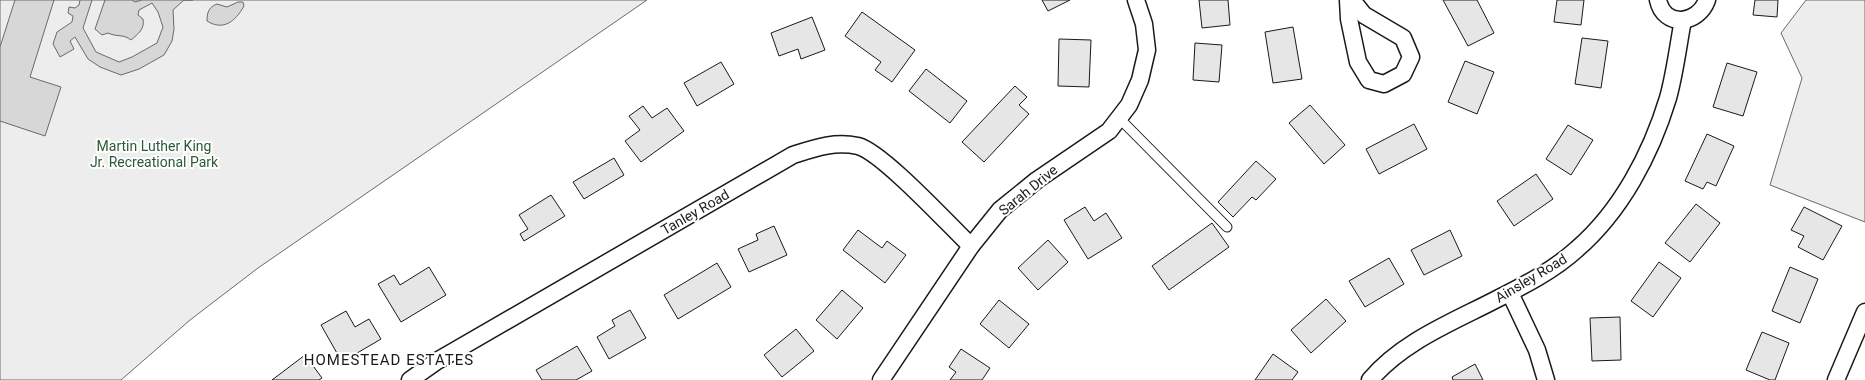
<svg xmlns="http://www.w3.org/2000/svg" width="1865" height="380" font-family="Roboto,sans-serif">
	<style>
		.green { fill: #ededed; stroke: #6a6a6a }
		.water { fill: #d7d7d7; stroke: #6a6a6a }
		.building { fill: #e6e6e6; stroke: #1a1a1a }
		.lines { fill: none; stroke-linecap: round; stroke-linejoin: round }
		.service-casing { stroke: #1a1a1a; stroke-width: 11 }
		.minor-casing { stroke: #1a1a1a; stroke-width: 19 }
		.service { stroke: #fff; stroke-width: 9 }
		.minor { stroke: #fff; stroke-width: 16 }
		.labels { text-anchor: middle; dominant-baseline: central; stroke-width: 4; stroke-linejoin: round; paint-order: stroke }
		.park-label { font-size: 14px; fill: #2b5a34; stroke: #fff }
		.street-label { font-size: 14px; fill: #1a1a1a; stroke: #fff }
		.neighbourhood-label { font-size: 15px; letter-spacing: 1px; fill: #1a1a1a; stroke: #fff }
	</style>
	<rect width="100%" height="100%" fill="#fff"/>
	<!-- green -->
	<g class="green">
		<polygon points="0,0 647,0 258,268 190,320 121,380 0,380"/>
		<polygon points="1806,0 1865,0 1865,222 1770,185 1802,78 1781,33"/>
	</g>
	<!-- water -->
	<g class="water">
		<polygon points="15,0 54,0 30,77 61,87 45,136 0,121 0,47"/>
		<path d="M80,0H92L83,28L96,52L119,62L132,57L157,43L163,27L158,12L152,3L139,10L138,15L143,19C145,29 138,34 131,40C124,34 116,37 108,33L102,35L95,29L105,0H132L135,2L142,0H193H184L173,10L174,29L172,41L164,55L139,69L121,75L100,67L88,59L75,37L70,41L74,49L60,57L53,44L57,32L72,22L73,16L68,13L69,7L75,8L79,5Z"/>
		<path d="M238,2H243L244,6C235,22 223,31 207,21C207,12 209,7 217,4L227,7Z"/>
	</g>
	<!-- building -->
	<g class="building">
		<polygon points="1042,0 1070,0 1048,11"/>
		<polygon points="1199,0 1228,0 1230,25 1202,28"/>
		<polygon points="1443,0 1477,0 1494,33 1468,46"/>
		<polygon points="1557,0 1584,0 1581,25 1554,22"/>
		<polygon points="1755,0 1778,0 1777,17 1753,15"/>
		<polygon points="862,12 915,50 892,82 875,70 881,62 845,36"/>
		<polygon points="812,17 825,50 801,59 798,49 779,56 771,33"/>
		<polygon points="1293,27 1302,79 1273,83 1265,32"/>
		<polygon points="1582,38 1608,41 1601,88 1575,84"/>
		<polygon points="1059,39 1091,40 1089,87 1058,86"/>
		<polygon points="1195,43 1222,45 1219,82 1193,80"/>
		<polygon points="1465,61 1494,72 1477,114 1448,102"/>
		<polygon points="721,62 734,84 697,106 684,83"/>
		<polygon points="1727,63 1757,72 1743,116 1713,107"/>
		<polygon points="926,69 967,101 950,123 909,91"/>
		<polygon points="1015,86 1027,97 1019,105 1029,114 984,162 962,142"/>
		<polygon points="1310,105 1345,145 1324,164 1289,123"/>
		<polygon points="643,106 652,118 667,108 684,131 641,162 625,141 640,130 629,116"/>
		<polygon points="1414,124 1427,149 1379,174 1366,149"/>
		<polygon points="1568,125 1593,140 1571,175 1546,159"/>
		<polygon points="1707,134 1734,146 1716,186 1707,182 1703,189 1685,181"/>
		<polygon points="614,158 624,175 584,199 573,182"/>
		<polygon points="1256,161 1276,179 1256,200 1252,197 1233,217 1218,202"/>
		<polygon points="1536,174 1553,199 1514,226 1497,201"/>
		<polygon points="551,195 565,216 524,241 520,234 528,229 519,215"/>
		<polygon points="1696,204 1720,223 1690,262 1665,243"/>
		<polygon points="1085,207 1094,221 1106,213 1122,238 1088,259 1064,220"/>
		<polygon points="1804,207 1842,226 1823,260 1798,247 1804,236 1791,230"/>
		<polygon points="1212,223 1229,247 1169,290 1152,266"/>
		<polygon points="774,226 787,255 749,272 738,249 758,240 756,234"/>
		<polygon points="858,230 882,248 887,241 906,255 885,283 843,250"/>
		<polygon points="1450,230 1462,256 1424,275 1411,250"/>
		<polygon points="1048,240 1068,262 1038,290 1018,268"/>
		<polygon points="1389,258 1404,284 1365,307 1349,281"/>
		<polygon points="1659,262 1681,278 1653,317 1631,301"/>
		<polygon points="717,263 731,287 678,319 664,295"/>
		<polygon points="429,267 446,295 401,322 378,284 394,275 400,285"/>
		<polygon points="1790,267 1818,279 1800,323 1772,311"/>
		<polygon points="842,290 863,308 837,339 816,320"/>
		<polygon points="1326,299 1346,321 1311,353 1291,330"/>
		<polygon points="999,300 1029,324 1009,348 980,324"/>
		<polygon points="630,310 646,338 609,359 597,337 615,326 612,320"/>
		<polygon points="346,311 355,327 369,319 381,339 342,362 321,325"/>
		<polygon points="1620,317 1621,360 1592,361 1590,318"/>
		<polygon points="796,329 814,351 782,377 764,355"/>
		<polygon points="1762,332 1789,343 1775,380 1770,380 1746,370"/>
		<polygon points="577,346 592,371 576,380 542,380 536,370"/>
		<polygon points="961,349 990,368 982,380 950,380 956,372 949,367"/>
		<polygon points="1273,354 1298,372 1292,380 1255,380"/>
		<polygon points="305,355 322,378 319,380 272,380"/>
		<polygon points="1475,364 1483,380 1453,380 1452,377"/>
	</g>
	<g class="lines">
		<!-- service casing -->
		<g class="service-casing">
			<polyline id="service" points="1119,118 1227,227"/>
		</g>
		<!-- minor casing -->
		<g class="minor-casing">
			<g id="minor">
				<polyline points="1348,0 1349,19 1358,62 1369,80 1384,84 1403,74 1411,57 1403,38 1364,15 1352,0"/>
				<path d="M1658,0C1664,28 1698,25 1707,0"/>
				<polyline points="1510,293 1537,350 1546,380"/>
				<path d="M410,380L437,361L793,155C815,148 834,141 858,146C882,152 949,225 971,246"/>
				<polyline points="881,380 971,246 1000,210 1037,180 1109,131 1129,105 1140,80 1147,50 1144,24 1136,0"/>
				<path d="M1370,380C1403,341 1453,322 1497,299C1525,285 1554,270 1577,249C1621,211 1651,154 1668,98C1675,73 1678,46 1683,20"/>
				<polyline points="1836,380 1865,312"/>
			</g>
		</g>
		<!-- service -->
		<use href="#service" class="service"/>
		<!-- minor -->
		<use href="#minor" class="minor"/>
	</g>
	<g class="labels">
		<!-- park labels -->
		<g class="park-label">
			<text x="154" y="146">Martin Luther King<tspan x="154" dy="16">Jr. Recreational Park</tspan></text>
		</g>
		<!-- street labels -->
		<g class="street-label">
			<text transform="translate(1028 190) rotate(-39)">Sarah Drive</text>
			<text transform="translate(695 212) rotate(-30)">Tanley Road</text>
			<text transform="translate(1531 278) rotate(-31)">Ainsley Road</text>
		</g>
		<!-- neighbourhood labels -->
		<g class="neighbourhood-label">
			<text x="389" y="360">HOMESTEAD ESTATES</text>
		</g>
	</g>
</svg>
